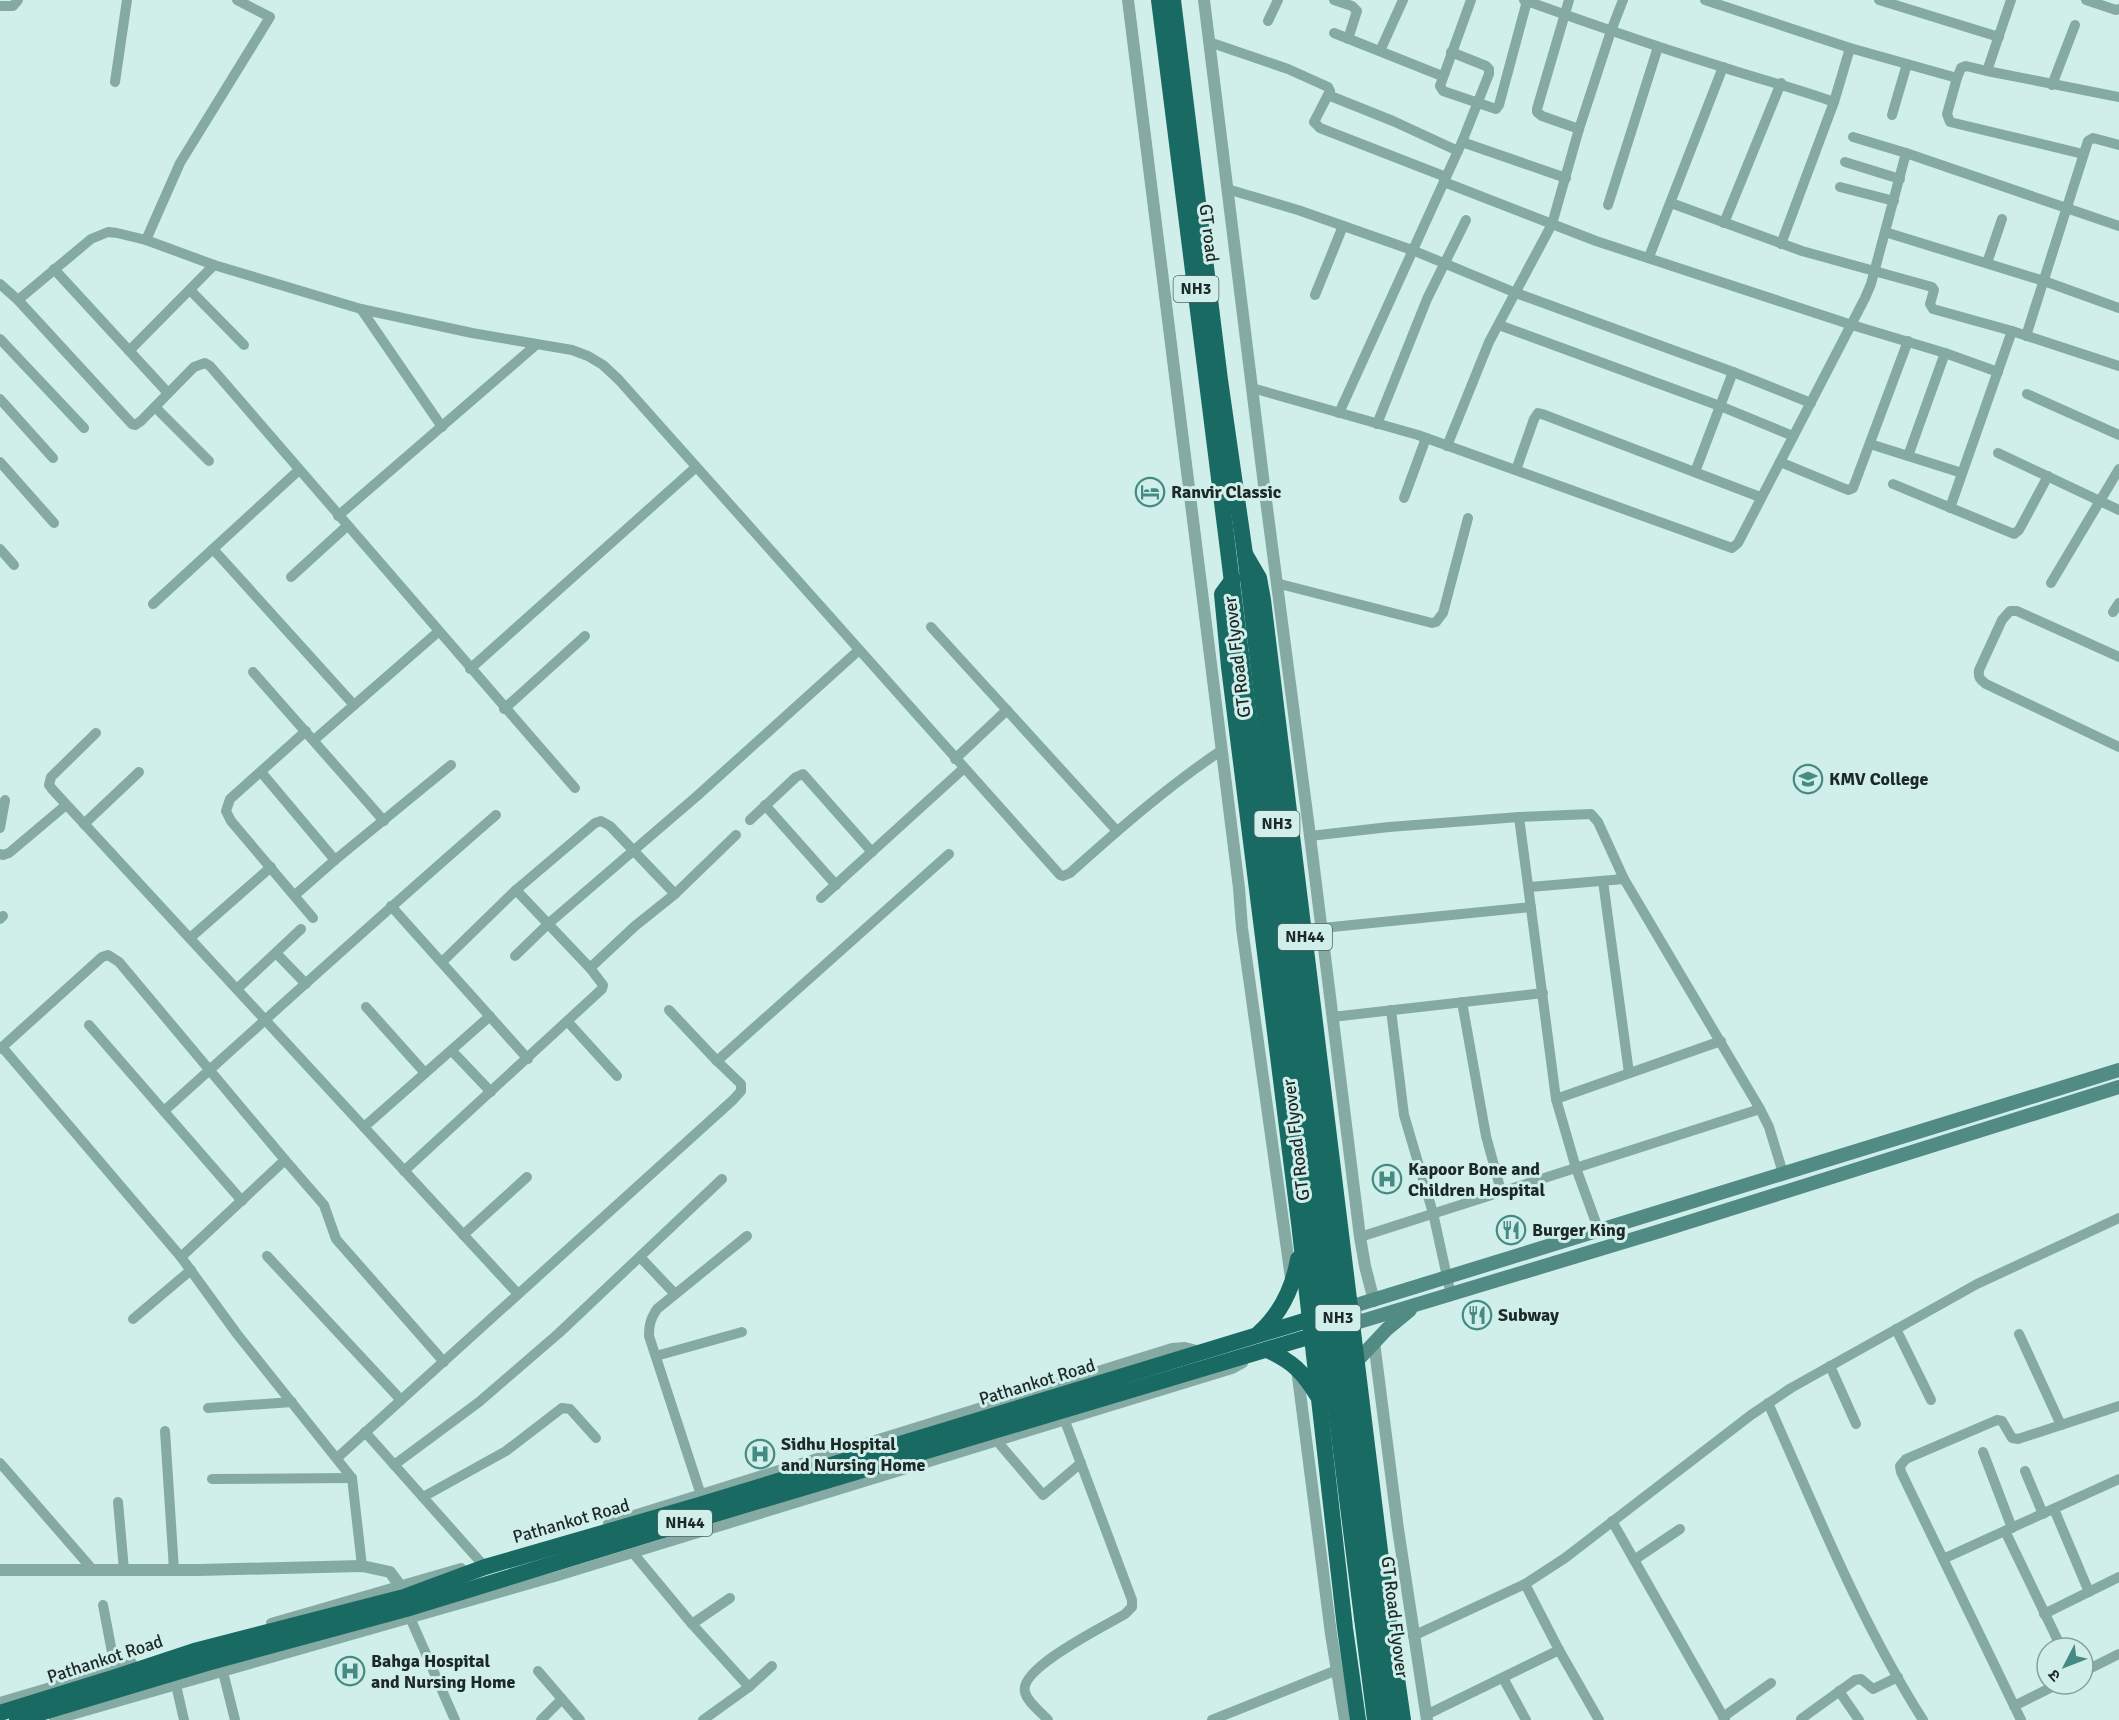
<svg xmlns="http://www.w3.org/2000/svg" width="2119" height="1720" font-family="Signika,'Noto Sans Devanagari',sans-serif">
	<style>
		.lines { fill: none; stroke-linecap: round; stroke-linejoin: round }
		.minor { stroke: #85aaa4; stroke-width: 10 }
		.tertiary { stroke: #85aaa4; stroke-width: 12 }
		.secondary { stroke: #518b84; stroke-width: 14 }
		.trunk { stroke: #186a62; stroke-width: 16 }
		.trunk-bridge { stroke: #186a62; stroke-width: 16 }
		.labels { text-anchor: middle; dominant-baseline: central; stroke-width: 6; stroke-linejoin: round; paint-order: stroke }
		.shield { fill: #d0efeb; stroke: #536462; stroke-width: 1.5 }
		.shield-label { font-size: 16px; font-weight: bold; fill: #1d2927 }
		.street-label { font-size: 18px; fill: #1d2927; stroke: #d0efeb }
		.poi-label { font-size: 18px; font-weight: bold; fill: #1d2927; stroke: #d0efeb; text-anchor: start }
	</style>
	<rect width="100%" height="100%" fill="#d0efeb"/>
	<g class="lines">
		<!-- minor -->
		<g class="minor">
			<polyline points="1334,0 1352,6 1357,11 1348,39"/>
			<polyline points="1471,0 1440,86 1443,91 1496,109 1499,105 1527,1"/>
			<path d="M1524,0C1588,23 1651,45 1716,65C1755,78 1795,88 1834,102L1850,48L1957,78L1961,68L1966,66L1987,71"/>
			<polyline points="1569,0 1537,109 1537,112 1542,116 1579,129"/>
			<polyline points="1705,0 1850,48"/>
			<polyline points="1879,0 1999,37"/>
			<polyline points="2011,0 1987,71 2119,97"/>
			<polyline points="2086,0 2116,10 2119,9"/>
			<polyline points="0,6 13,6 18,0"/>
			<polyline points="1268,21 1278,0"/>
			<polyline points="1334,33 1442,76"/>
			<polyline points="1209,42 1288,69 1328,87 1330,91 1314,122 1320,128 1446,177"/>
			<polyline points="1380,51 1403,0"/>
			<polyline points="1957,78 1947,114 1950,122 2083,154"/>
			<polyline points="115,82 127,0"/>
			<polyline points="2052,85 2075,25"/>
			<polyline points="1328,95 1393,121 1458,151"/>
			<polyline points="1892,115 1907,64"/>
			<polyline points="1853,137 1906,153"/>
			<polyline points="1462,142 1566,178"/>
			<polyline points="1845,162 1900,179"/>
			<polyline points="1444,182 1596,241 1852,325 1945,353 1998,372"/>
			<polyline points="1840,187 1894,201"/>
			<polyline points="1227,189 1298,210 1412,250 1516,293 1733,372 1811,403"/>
			<polyline points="1671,203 1802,251 1932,287 1934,290 1930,304 1933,309 2012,331 2119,366"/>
			<polyline points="1608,205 1658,47"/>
			<polyline points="1724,223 1781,83"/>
			<polyline points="1885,232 2044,281 2119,308"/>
			<polyline points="146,240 180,163 270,17 237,0"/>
			<polyline points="1781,244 1834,102"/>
			<polyline points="1649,257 1723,67"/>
			<polyline points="1987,263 2002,219"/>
			<polyline points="54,269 168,393"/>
			<path d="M0,284L18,300L91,239L108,232L117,233L146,240L214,265L361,309L472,333L572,350L588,356L603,365L619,380L1060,875L1063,876L1070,873C1119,829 1167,787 1222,750"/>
			<polyline points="190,290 244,345"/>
			<polyline points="1315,295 1343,226"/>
			<polyline points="18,300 132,424 135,425 141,421 194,367 205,363 210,366 575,788"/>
			<polyline points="361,309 442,427"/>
			<polyline points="1499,325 1720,406 1793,436"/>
			<polyline points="2026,336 2088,141 2093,138 2119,145"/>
			<polyline points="0,339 84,428"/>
			<polyline points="129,351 214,265"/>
			<polyline points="1252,388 1418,435 1732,548 1738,543 1865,298 1871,284 1906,153 2119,226"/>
			<polyline points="2027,394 2119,435"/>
			<polyline points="0,399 53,458"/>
			<polyline points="155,407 209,461"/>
			<polyline points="1339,413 1462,142 1489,74 1489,69 1486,66 1451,52"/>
			<polyline points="1377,424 1427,299 1466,220"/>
			<polyline points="1870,444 1962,473"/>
			<polyline points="1447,446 1489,342 1552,224 1579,129 1611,31 1623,0"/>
			<polyline points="1998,453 2119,510"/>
			<polyline points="1908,456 1945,353"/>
			<polyline points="0,462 54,523"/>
			<polyline points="1780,462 1848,490 1853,488 1908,341"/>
			<polyline points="1516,470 1534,419 1538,413 1542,414 1760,497"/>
			<polyline points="1695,472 1733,372"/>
			<polyline points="1893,484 2014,534 2019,530 2048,476"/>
			<polyline points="1404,498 1426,438"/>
			<polyline points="1950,508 2012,331"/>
			<polyline points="338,516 537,344"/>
			<polyline points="0,549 14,565"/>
			<polyline points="213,549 354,705"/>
			<polyline points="291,577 347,526"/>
			<polyline points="1276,583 1432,623 1436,622 1443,613 1468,518"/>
			<polyline points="2051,583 2119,469"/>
			<polyline points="153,604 299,470"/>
			<polyline points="2113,612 2119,603"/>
			<polyline points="931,627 1117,831"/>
			<path d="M2119,657L2017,611H2010L2002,620L1979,670C1978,677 1980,680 1986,684L2119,747"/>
			<polyline points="470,669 695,468"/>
			<polyline points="253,672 384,821"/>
			<polyline points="504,709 585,636"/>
			<polyline points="306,731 230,799 226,811 231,821 313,918"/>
			<polyline points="96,733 51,777 49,785 52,789 518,1294"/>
			<polyline points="314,740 438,632"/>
			<polyline points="955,759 1007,710"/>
			<polyline points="261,772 335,860"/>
			<polyline points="765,805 836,885"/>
			<polyline points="1519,817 1556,1099 1576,1168 1599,1231"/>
			<polyline points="750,820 796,777 803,774 872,852"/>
			<polyline points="84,824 139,772"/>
			<polyline points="0,828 5,800"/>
			<polyline points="1310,836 1389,827 1519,817 1591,814 1598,822 1624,879 1760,1109 1769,1127 1783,1173"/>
			<polyline points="0,854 3,855 9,853 66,805"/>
			<polyline points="1603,881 1629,1073"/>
			<polyline points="1530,887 1624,879"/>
			<polyline points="295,895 335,860 451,765"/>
			<polyline points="821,898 963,769"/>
			<polyline points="391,906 528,1059"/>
			<polyline points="0,919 3,916"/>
			<polyline points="1322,928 1531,907"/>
			<polyline points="190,938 271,867"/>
			<polyline points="276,953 306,984"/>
			<polyline points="515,956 548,924 697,796 859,650"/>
			<polyline points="442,962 516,890 595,823 601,821 610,826 675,894"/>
			<polyline points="590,968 635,926 675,894 736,835"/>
			<polyline points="237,989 301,929"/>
			<polyline points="1462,1002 1486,1136 1501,1191"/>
			<polyline points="366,1007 425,1073"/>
			<polyline points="669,1010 717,1061"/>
			<polyline points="1391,1010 1404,1115 1433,1213 1451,1295"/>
			<polyline points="1332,1017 1543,993"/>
			<polyline points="568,1022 617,1076"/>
			<polyline points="89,1025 242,1201"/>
			<polyline points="2,1047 181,1257 237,1334 352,1478 362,1566"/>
			<polyline points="0,1049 102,957 108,955 119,962 285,1160 181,1257"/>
			<polyline points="452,1051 491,1092"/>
			<polyline points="1556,1099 1721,1041"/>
			<path d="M164,1111C274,1012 384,912 496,815"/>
			<polyline points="364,1127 490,1016"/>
			<polyline points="285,1160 324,1205 336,1239 444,1362"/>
			<polyline points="404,1171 602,989 603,985 590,968 516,890"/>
			<polyline points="463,1235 527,1177"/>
			<polyline points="1360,1237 1760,1109"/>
			<polyline points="267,1256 401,1400"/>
			<polyline points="640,1257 675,1294"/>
			<polyline points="133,1319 191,1270"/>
			<polyline points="1896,1329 1931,1400"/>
			<polyline points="2019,1334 2061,1425"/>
			<polyline points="656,1356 742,1332"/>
			<polyline points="1830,1366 1856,1424"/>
			<path d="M1768,1403C1816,1510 1860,1621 1923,1720"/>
			<polyline points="208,1408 292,1402"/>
			<polyline points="165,1431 174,1570"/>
			<polyline points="365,1432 485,1567"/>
			<polyline points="997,1441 1043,1495 1081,1463"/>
			<polyline points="1983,1452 2012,1528"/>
			<polyline points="337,1458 733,1100 741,1091 741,1084 717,1061 949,854"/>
			<polyline points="0,1463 93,1570"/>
			<polyline points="394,1465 479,1402 559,1333 722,1179"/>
			<polyline points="2025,1471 2043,1514"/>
			<polyline points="212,1479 352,1478"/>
			<path d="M701,1495L649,1336C649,1324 651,1318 657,1309L747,1236"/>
			<polyline points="423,1497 506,1451 562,1408 570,1409 596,1438"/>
			<polyline points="118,1502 124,1570"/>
			<polyline points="2054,1509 2089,1592"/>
			<polyline points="1612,1521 1725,1720"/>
			<polyline points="608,1523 1172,1348 1185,1347 1201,1351"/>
			<polyline points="2005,1531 2061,1647"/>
			<polyline points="633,1553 692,1624 749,1687 703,1720"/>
			<polyline points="1943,1559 2119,1479"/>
			<polyline points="1634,1560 1680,1529"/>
			<polyline points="1525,1584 1559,1650 1599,1720"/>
			<polyline points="103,1605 115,1668"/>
			<polyline points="408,1613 455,1720"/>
			<polyline points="2044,1614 2119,1577"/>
			<polyline points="271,1623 461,1568"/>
			<polyline points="692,1624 730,1598"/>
			<polyline points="1413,1636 1525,1584 1565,1558 1751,1415 1791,1388 1977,1284 2119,1218"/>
			<polyline points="538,1671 580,1720"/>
			<polyline points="223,1672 235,1720"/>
			<polyline points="2083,1672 2119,1654"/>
			<polyline points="1503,1678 1526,1720"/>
			<polyline points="176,1685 184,1720"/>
			<polyline points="749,1687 772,1666"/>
			<polyline points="1839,1691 1859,1720"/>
			<polyline points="0,1702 132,1663"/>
			<polyline points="2014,1706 2058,1684"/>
			<polyline points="1426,1715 1559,1650"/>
			<polyline points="1723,1717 1771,1683"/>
			<polyline points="1801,1719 1855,1680 1861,1679 1873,1689 1898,1677"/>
			<polyline points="54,1720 558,1576 1232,1369 1243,1363"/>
			<polyline points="541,1720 562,1699"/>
			<path d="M1048,1720C1041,1712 1027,1702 1025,1692C1018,1668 1107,1625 1125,1614L1132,1607V1600L1065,1421"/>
			<polyline points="1212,1720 1337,1670"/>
			<polyline points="2021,1720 1901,1472 1900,1466 1906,1459 1997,1420 2002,1421 2012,1438 2018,1439 2119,1406"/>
		</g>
		<!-- tertiary -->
		<g class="tertiary">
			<polyline points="1128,0 1239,888 1242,928 1291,1278"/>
			<polyline points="1204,0 1264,485 1310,836 1360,1237 1365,1266 1374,1301"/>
			<polyline points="1374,1342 1398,1529 1427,1720"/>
			<polyline points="1297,1369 1331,1634 1345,1720"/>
			<polyline points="0,1570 198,1570 362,1566 390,1572 401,1587 405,1605"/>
		</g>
		<!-- secondary -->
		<g class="secondary">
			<polyline points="1350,1307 2119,1070"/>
			<polyline points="1352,1324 1660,1231 2119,1087"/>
			<polyline points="1357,1361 1387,1329 1410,1310"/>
		</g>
		<!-- trunk -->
		<g class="trunk">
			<polyline points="1159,0 1287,1021"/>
			<polyline points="1173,0 1220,380 1245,554 1301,1019"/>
			<polyline points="1245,554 1259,578 1263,600 1388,1616 1403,1720"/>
			<polyline points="1233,579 1222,594 1229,667 1299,1223 1345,1628 1358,1720"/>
			<path d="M1259,1333C1281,1313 1293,1288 1298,1259"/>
			<path d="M1267,1350C1292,1361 1303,1372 1317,1395"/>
			<polyline points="1374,1617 1389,1720"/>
			<polyline points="1362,1618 1375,1720"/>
			<polyline points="0,1713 116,1677 194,1651 404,1597 485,1567 696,1506 1350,1307"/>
			<polyline points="17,1720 207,1663 406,1609 702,1518 1352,1324"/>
		</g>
		<!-- trunk-bridge -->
		<g class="trunk-bridge">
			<polyline points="1301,1019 1374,1617"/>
			<polyline points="1287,1021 1362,1618"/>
		</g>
	</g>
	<!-- icons -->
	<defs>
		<g id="hotel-ring" transform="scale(1.5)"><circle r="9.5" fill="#d0efeb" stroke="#468b83" stroke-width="1.5"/><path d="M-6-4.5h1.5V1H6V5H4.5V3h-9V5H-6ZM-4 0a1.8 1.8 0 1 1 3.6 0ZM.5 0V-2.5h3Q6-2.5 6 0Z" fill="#468b83"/></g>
		<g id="university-ring" transform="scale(1.5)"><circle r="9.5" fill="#d0efeb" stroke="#468b83" stroke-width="1.5"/><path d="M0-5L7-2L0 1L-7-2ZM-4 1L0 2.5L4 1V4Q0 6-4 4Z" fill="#468b83"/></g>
		<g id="hospital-ring" transform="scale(1.5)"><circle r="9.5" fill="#d0efeb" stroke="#468b83" stroke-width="1.5"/><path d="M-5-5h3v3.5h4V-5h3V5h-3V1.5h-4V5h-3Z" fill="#468b83"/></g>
		<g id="restaurant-ring" transform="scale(1.5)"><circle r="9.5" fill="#d0efeb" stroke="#468b83" stroke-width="1.5"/><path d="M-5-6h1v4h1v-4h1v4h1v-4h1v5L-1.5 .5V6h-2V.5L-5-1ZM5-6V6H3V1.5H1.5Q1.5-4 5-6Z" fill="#468b83"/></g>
	</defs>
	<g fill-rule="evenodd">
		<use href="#hotel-ring" x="1150" y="492"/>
		<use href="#university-ring" x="1808" y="779"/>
		<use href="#hospital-ring" x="1387" y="1179"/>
		<use href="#restaurant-ring" x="1511" y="1230"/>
		<use href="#restaurant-ring" x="1477" y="1315"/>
		<use href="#hospital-ring" x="760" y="1454"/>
		<use href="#hospital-ring" x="350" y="1671"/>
	</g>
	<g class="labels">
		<!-- shield labels -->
		<g class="shield">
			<rect x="1173.5" y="276" width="45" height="26" rx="4.5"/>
			<rect x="1254.5" y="811" width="45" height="26" rx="4.5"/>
			<rect x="1278" y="924" width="54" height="26" rx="4.5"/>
			<rect x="1315.5" y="1305" width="45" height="26" rx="4.5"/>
			<rect x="658" y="1510" width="54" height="26" rx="4.5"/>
		</g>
		<g class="shield-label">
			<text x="1196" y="289">NH3</text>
			<text x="1277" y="824">NH3</text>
			<text x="1305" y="937">NH44</text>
			<text x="1338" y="1318">NH3</text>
			<text x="685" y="1523">NH44</text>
		</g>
		<!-- street labels -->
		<g class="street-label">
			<text transform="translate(1209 233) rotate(83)">GT road</text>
			<text transform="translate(1237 657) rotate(-97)">GT Road Flyover</text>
			<text transform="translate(1296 1140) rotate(-97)">GT Road Flyover</text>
			<text transform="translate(1037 1382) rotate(-17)">Pathankot Road</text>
			<text transform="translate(571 1521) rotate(-16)">Pathankot Road</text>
			<text transform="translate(1395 1617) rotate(83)">GT Road Flyover</text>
			<text transform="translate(105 1659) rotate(-18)">Pathankot Road</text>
		</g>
		<!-- poi labels -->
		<g class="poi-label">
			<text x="1171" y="492">Ranvir Classic</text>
			<text x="1829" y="779">KMV College</text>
			<text x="1408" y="1169">Kapoor Bone and<tspan x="1408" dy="21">Children Hospital</tspan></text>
			<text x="1532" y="1230">Burger King</text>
			<text x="1498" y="1315">Subway</text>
			<text x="781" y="1444">Sidhu Hospital<tspan x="781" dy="21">and Nursing Home</tspan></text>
			<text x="371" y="1661">Bahga Hospital<tspan x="371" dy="21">and Nursing Home</tspan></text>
		</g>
	</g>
	<!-- north arrow -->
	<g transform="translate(2065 1666) rotate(228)"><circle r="28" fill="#d0efeb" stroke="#88a09d" stroke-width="1.5"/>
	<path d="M0-4.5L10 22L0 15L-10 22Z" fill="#468b83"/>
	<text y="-9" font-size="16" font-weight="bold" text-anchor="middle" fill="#1d2927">उ</text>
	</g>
</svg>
